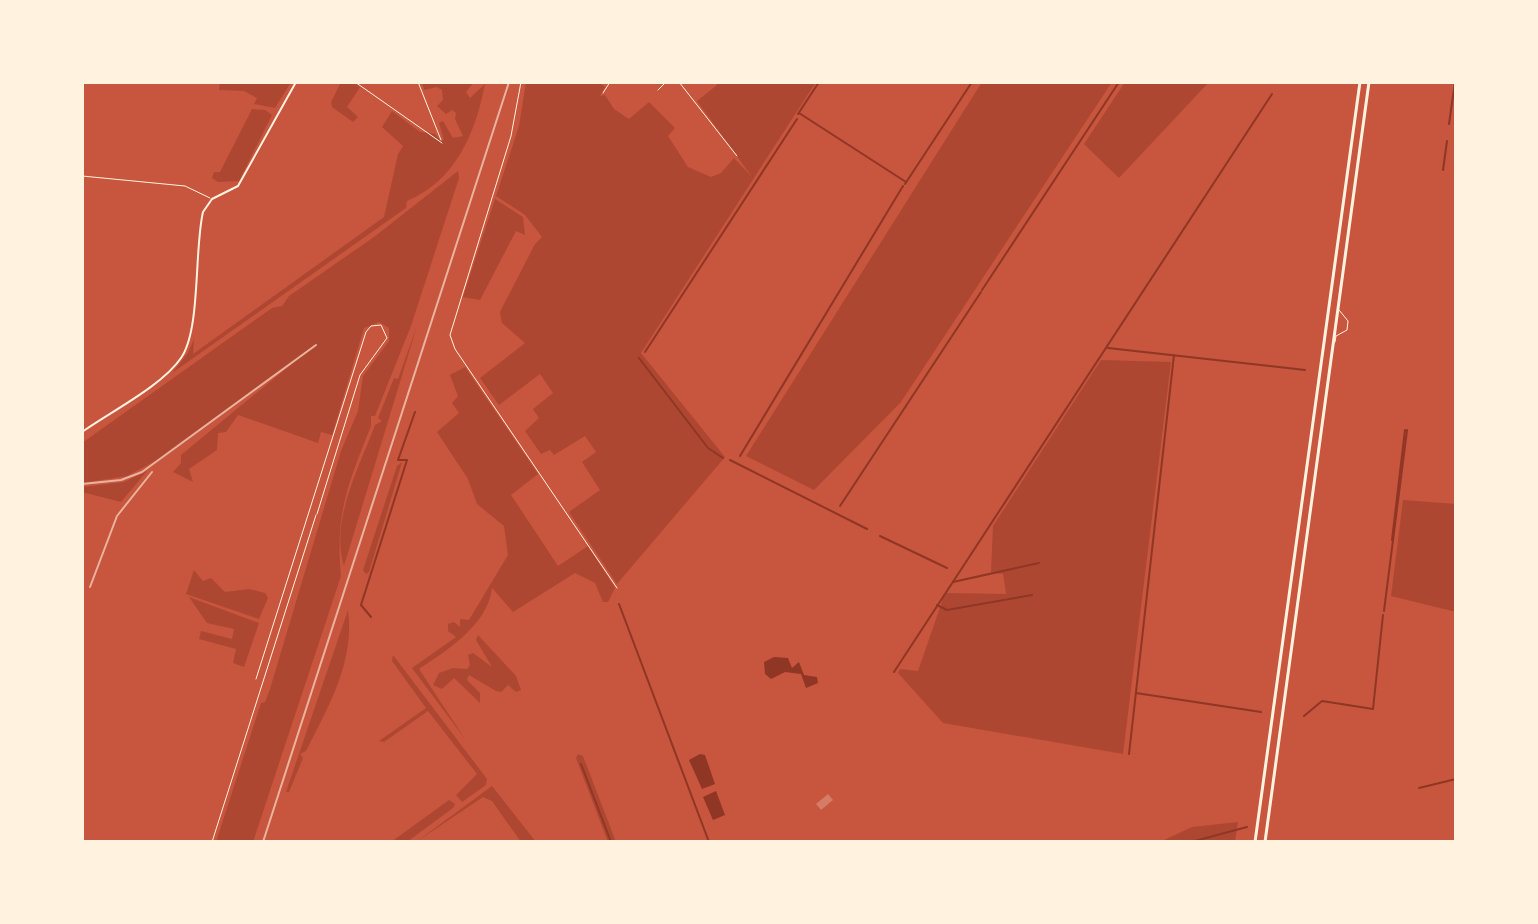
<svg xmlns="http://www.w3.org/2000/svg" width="1538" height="924" font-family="'Roboto Serif',serif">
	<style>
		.green { fill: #ae4732 }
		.water { fill: #8f3625 }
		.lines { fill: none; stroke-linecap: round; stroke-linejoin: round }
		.stream { stroke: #8f3625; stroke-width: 2 }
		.building { fill: #d67c66 }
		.service { stroke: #fff3e0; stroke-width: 1 }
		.minor { stroke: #fff3e0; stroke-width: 1 }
		.tertiary { stroke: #fff3e0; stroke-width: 2 }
		.primary { stroke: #fff3e0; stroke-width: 3 }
		.rail { stroke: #e9b49f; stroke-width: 2 }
	</style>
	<rect width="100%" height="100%" fill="#c8553d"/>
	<!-- green -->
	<g class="green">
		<polygon points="220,82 291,82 275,108 254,104 257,98 244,91 219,90"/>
		<polygon points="341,82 352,82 360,87 347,107 358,117 353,122 332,107 331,102"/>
		<path d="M422,82H474L466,92L470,98L485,84C475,134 456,180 407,201L406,208L172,373L188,353L194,339L193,354L384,217L398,154L403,146L382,127L392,111L420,132L435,134L440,140H444L439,123L443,121L453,138L463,136L455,119L456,113L452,110L446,114L437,106L443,100L442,90L437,87L424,90Z"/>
		<polygon points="526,82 598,82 605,87 600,96 605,95 614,109 629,119 649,102 675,128 668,136 688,167 711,177 721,173 734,158 752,177 697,101 717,85 716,82 816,82 641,353 725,457 617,584 569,512 600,490 582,462 596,452 585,436 554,455 550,450 541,454 525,431 539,418 533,409 553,393 540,374 499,405 480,378 525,343 502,323 500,312 535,244 542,237 525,215 496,196 519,126"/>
		<polygon points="982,82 1112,82 901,402 814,490 746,456"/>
		<polygon points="1125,82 1209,82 1119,178 1084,144"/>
		<polygon points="252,109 265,110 272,115 239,181 218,182 212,178 214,172 220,172"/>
		<path d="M458,171L459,178L411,326L375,416H371V426C348,484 335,512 341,576L253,842H216L261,703L265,702L270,689L341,451L358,411L363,376L389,341V328L379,322L364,328L332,435L321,432L318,443L238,415L226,432L218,433L217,450L189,469L193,482L173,472L181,463V455L316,344L161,458L127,476L82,483V443L272,308L282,306L289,296L374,237Z"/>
		<polygon points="495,199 523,217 525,235 516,231 480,300 463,297"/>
		<path d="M417,326L344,566C330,520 359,468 375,425L382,421L378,418L394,378L398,379Z"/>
		<polygon points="1101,360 1171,362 1123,754 943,723 898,673 900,669 918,671 945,593 1006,594 1003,574 991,572 993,526"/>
		<path d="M465,367L538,474L511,495L558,566L588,546L615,588L608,602H603L595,583L575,573L513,612L492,588C488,624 448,650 419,669L465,739L412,668L456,637L448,631V624L454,622L460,627V619L469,620L508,555L504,526L477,504L468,479L437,432L459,413L452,403L458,396L450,375Z"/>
		<polygon points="402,462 369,572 366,574 363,570 397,466"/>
		<polygon points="147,471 121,502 82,492 82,487 124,482"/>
		<polygon points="1403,500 1456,504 1456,612 1391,596"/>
		<polygon points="194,570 203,581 211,578 225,592 249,589 265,593 268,598 259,619 186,594"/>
		<polygon points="189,597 259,623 244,667 233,663 236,649 199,639 201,631 232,639 234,629 207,623"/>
		<path d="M348,610C355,662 328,707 306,751L300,754L303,758L289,792H286Z"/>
		<polygon points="478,635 516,676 521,690 516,692 508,685 501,692 496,691 469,675 467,680 480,693 480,703 454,678 442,689 433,685 439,673 453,668 467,669 470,665 468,655 473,653 492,667 476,640"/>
		<polygon points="393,655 487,779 486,785 462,802 456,795 477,774 428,711 384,742 379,741 426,708 392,661"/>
		<polygon points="578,754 583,756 616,842 608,842 576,758"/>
		<polygon points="492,786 536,842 521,842 492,801 483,797 416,842"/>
		<polygon points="449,800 455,804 453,808 407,842 391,842"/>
		<polygon points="1238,822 1235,841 1160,842 1192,827"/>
	</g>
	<!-- water -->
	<g class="water">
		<polygon points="774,657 788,658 792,668 799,662 804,675 817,677 818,683 806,688 801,674 785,672 771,679 765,674 764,662"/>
		<polygon points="700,754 705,755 715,784 702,789 689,760"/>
		<polygon points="716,791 725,815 713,820 703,797"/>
	</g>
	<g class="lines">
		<!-- stream -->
		<g class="stream">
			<polyline points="799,113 906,182"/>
			<polyline points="798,114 819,82"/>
			<polyline points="1449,124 1455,82"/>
			<polyline points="1443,170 1447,141"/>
			<polyline points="905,184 972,82"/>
			<polyline points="982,290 1119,82"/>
			<polyline points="1108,348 1305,370"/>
			<polyline points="645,352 797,119"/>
			<polyline points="639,358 708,448 723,458"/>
			<polyline points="740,456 903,186"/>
			<polyline points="730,460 867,529"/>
			<polyline points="840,506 981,292"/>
			<polyline points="880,536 947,568"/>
			<polyline points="1392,540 1405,430"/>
			<polyline points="953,582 1039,563"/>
			<polyline points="619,604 709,842"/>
			<polyline points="937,605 947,610 1032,595"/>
			<polyline points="1384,611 1407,430"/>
			<polyline points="371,617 361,605 407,460 398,460 415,412"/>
			<polyline points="894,672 1272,94"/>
			<polyline points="1136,693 1261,712"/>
			<polyline points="1304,716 1322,701 1373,709 1383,615"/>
			<polyline points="1129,754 1174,355"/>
			<polyline points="581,764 611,842"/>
			<polyline points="1419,788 1456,779"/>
			<polyline points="756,842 757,842"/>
			<polyline points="1191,842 1247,827"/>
		</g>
	</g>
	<!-- building -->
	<polygon class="building" points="828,794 833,800 821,810 816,804"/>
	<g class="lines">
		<!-- service -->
		<polyline class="service" points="256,679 366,332 371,326 381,325 387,338 360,375 317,514"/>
		<!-- minor -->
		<g class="minor">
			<polyline points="355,82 442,143"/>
			<polyline points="418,82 441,140"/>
			<polyline points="521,82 511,136 450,335 455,349 617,588"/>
			<polyline points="679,82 737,156"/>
			<polyline points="477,83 478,82"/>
			<polyline points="658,90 666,82"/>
			<polyline points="603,93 610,82"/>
			<polyline points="82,176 185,186 210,198"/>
			<polyline points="1335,342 1336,336 1347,330 1348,321 1339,310"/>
			<polyline points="212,842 316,515"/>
		</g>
		<!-- tertiary -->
		<path class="tertiary" d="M82,432C110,412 162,386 181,358C201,329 194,250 203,212L212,199L238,186L296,82"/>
		<!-- primary -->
		<g class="primary">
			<polyline points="1255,842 1360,82"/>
			<polyline points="1265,842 1369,82"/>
		</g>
		<!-- rail -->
		<g class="rail">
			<polyline points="82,484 121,480 142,472 316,345"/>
			<polyline points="90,587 117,516 152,472"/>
			<polyline points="263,842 509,82"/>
		</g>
	</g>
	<!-- border -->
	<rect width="1538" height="924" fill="none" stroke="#fff3e0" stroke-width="168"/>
</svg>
